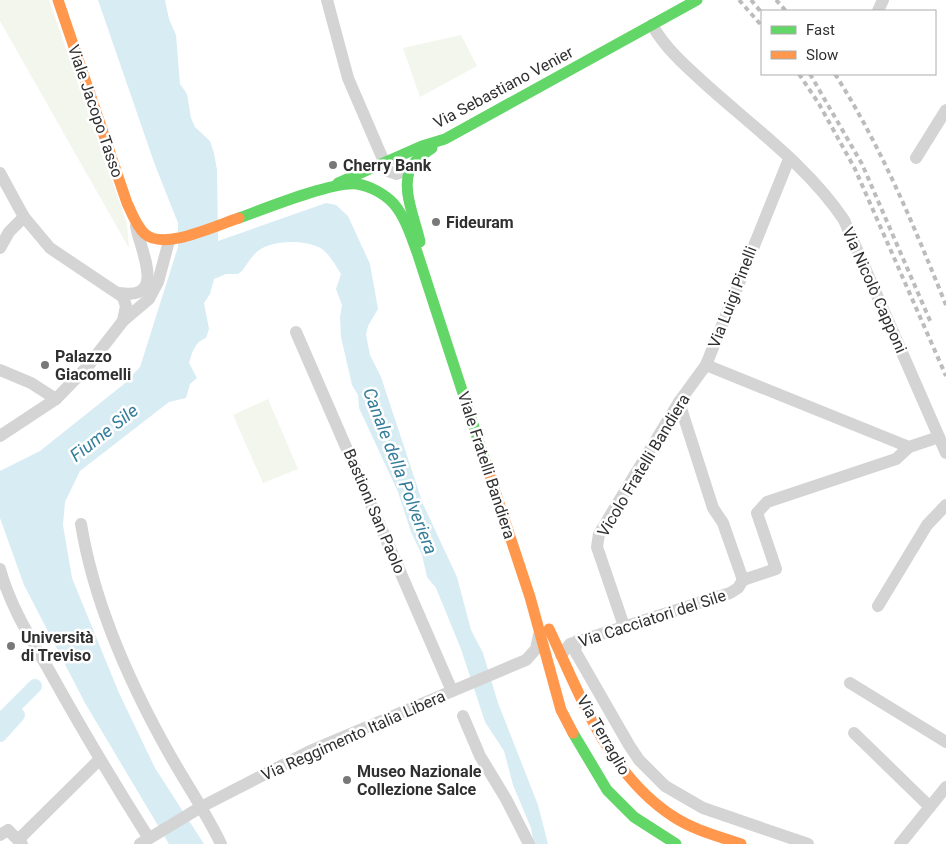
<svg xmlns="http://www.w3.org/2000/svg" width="946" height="844" font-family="Roboto,sans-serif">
<rect width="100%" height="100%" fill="#fff"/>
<g fill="#f2f6ec">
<path d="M0,0H49L127,224L129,248L0,21Z"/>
<path d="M461,35L477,66L420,97L403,48Z"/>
<path d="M268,399L298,469L263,483L233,415Z"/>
</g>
<path fill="#d8ecf4" d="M98,0H165L169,19L176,35L180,84L187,94L191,118L195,127L210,141L214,153L217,170L218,241L326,203L336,205L348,216L370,264L378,309L368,326L366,335L370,355L381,377L423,504L457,577L471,630L483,653L498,703L538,805L548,844H534L531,828L513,785L504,751L485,722L461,649L436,588L427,577L422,555L411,532L398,492L359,408L358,395L352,385L341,337L340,317L342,305L336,289L341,274C335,265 330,255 322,249C306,239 272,240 258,251C249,258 245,270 238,274H226L214,279L210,294L204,303L209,329L206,338C195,342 192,352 189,363L197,378L190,384L186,398L169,402L80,471L65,502L63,525L72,578L119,693L155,768L204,844H169L85,703L24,585L0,518V471L40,451L124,384L140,367L178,247V223L155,165Z"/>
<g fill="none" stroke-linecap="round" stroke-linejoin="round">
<g stroke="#d8ecf4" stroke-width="14">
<path d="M0,721L35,686"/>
<path d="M0,735L18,715"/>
</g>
<g stroke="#d4d4d4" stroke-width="12">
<path d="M327,0L348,78L388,171L396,174L410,169"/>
<path d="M878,11L883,0"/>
<path d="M652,25C667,51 689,69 711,89C757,130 810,169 844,220L946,453"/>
<path d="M916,158L946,110"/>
<path d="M0,173L24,217L50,248L123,297L126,306L123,321"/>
<path d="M0,248L9,232L24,217"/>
<path d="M119,293C168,301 140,250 136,226"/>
<path d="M296,332L452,691"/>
<path d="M706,365L909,447L939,437"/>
<path d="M0,370L31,383L56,399"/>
<path d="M679,402L713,508L723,523L743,580"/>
<path d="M0,436L56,399L88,366L123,321L149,299L158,282L169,241"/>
<path d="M81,524C94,603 131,686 170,755C187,785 206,813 221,844"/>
<path d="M0,569C10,606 31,639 50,672C81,728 114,783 148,837"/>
<path d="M878,606L927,525L946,505"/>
<path d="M624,626L597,547L599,534L679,402L706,365L789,159"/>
<path d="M577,641L575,651L629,745L639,760L665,786L703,808L808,844"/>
<path d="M561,655L570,644L730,593L738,588L743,580L776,569L757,513L767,502L896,459L909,447"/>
<path d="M850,683L946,742"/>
<path d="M463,716L480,756L506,799L529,844"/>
<path d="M854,733L930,807"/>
<path d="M0,835L8,830L22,844"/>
<path d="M18,840L99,760"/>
<path d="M140,844L201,807L310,751L526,660L536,649L539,635"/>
<path d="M900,844L946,787"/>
</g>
<g stroke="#63d668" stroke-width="11">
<path d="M338,183L422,146L445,139L697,0"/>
<path d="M239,218C264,209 333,181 357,184C370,186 385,194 394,204C405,217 411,236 417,252L485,461"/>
<path d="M420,242C416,221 399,186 412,166C416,158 425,153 432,148"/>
<path d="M573,733L607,790L634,817L676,844"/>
</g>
<g stroke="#ff974d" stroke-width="11">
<path d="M58,0L127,203C132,213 136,226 145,234C164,251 216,225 239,218"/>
<path d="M485,461L530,597L561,710L573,733"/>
<path d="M549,629C581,696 608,775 674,817C694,830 718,836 741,844"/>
</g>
<g stroke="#bcbcbc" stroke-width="4" stroke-dasharray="5 4" stroke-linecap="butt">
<path d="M739,0L762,26"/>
<path d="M751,0L762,13"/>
<path d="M776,0L786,11"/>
<path d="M799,74L819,104L855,169L946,376"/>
<path d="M810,74L862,164L931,323"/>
<path d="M835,74C882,148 913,224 946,305"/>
</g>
</g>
<g fill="#787878" stroke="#fff" stroke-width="2">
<circle cx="333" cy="165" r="5"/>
<circle cx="436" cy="222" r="5"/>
<circle cx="45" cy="365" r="5"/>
<circle cx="11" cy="646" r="5"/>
<circle cx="347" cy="780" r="5"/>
</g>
<g text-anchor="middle" stroke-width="5" stroke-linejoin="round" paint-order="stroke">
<g font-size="16" fill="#303030" stroke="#fff">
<text transform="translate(503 87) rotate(-28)" y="6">Via Sebastiano Venier</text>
<text transform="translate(96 111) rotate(71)" y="6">Viale Jacopo Tasso</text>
<text transform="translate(875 290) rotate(66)" y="6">Via Nicolò Capponi</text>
<text transform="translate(732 297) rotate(-69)" y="6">Via Luigi Pinelli</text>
<text transform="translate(487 465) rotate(72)" y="6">Viale Fratelli Bandiera</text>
<text transform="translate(643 465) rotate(-59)" y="6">Vicolo Fratelli Bandiera</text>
<text transform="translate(375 511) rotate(67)" y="6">Bastioni San Paolo</text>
<text transform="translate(652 618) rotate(-18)" y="6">Via Cacciatori del Sile</text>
<text transform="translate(353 735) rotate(-24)" y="6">Via Reggimento Italia Libera</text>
<text transform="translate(604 735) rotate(60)" y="6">Via Terraglio</text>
</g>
<g font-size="16" font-weight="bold" fill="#303030" stroke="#fff" text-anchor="start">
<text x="343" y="171">Cherry Bank</text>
<text x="446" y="228">Fideuram</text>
<text x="55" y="362">Palazzo<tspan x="55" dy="18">Giacomelli</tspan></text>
<text x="21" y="643">Università<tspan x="21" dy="18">di Treviso</tspan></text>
<text x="357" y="777">Museo Nazionale<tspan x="357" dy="18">Collezione Salce</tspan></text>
</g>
<g font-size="18" font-style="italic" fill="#367e9b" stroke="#fff">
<text transform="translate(104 433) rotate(-38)" y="6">Fiume Sile</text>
<text transform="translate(400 471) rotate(69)" y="6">Canale della Polveriera</text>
</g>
</g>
<rect x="761" y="10" width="175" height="65" fill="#ffffff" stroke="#acacac"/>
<rect x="771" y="26" width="25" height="8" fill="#63d668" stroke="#acacac"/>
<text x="806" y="35" font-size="15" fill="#303030">Fast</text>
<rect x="771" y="51" width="25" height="8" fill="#ff974d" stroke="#acacac"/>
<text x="806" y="60" font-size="15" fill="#303030">Slow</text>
</svg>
